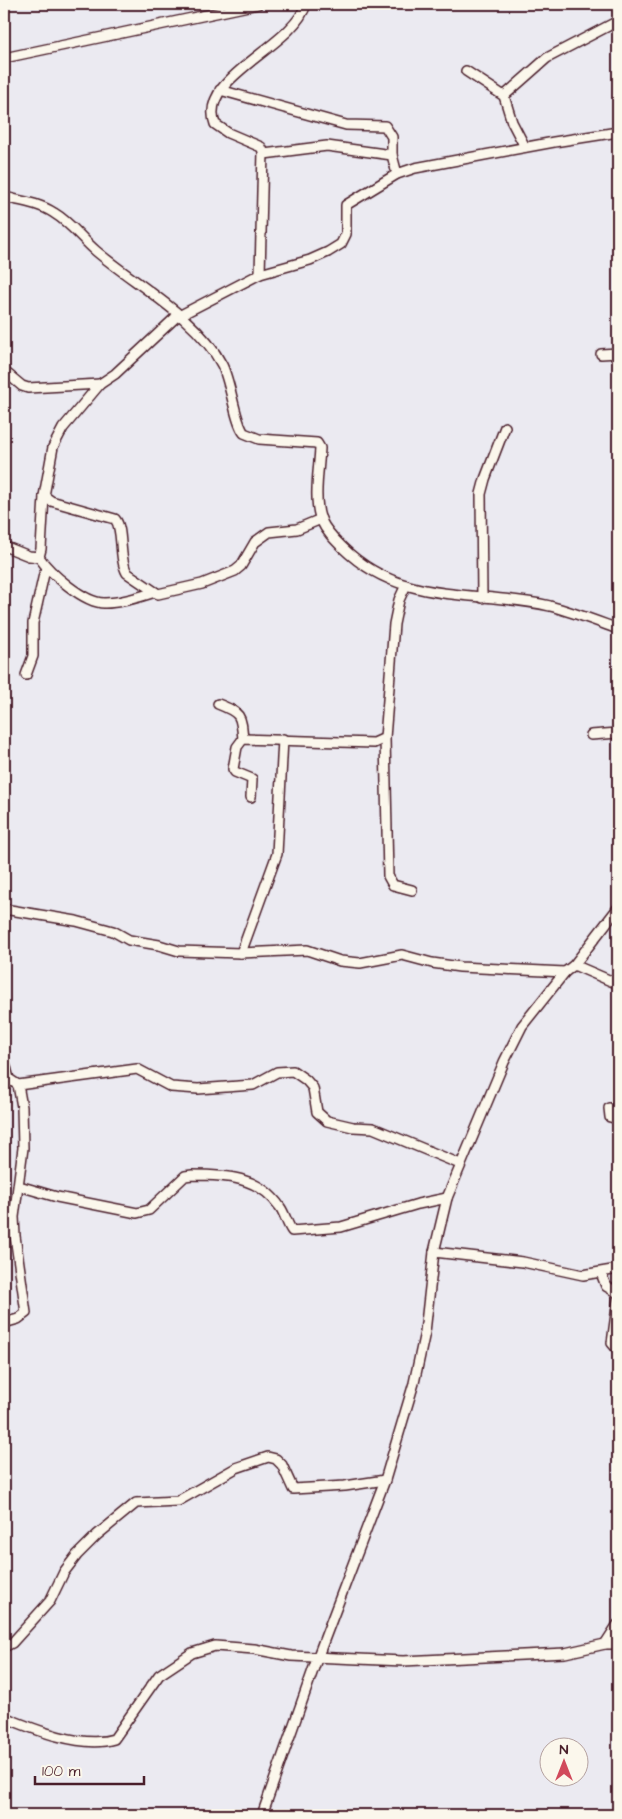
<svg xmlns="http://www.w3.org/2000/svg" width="622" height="1819" font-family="'Architects Daughter',sans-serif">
<rect width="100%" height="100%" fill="#ebeaf1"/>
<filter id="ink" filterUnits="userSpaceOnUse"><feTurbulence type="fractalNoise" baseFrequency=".02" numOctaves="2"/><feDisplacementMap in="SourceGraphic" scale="10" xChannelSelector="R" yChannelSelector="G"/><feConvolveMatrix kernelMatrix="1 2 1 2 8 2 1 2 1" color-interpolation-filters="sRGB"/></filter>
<g filter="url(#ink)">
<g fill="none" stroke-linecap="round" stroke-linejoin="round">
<g stroke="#4a1f2b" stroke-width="12">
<g id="street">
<path d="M4,58L258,4"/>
<path d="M466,71L504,96L512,122L525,147"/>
<path d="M220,90L346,125L385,126L392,137V155"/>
<path d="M504,96L547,58L618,21"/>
<path d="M264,154L327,146L392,155L397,174"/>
<path d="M4,197C21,201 39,203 54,213C71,223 82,239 96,251C136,285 198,318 222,365C231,383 235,422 244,433L259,439L317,443L320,448C319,470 313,500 321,520C326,531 334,539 342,547C403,607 475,589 550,606C573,612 596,621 618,629"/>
<path d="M260,274L263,151L261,147L228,133L215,124C197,77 294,47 306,4"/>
<path d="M601,354L618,353"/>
<path d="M4,371L22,386L28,388L100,384"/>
<path d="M44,496L51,501L115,519C124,529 118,557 127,573L158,594L202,584L235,571L241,566L255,542L269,532L297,529L321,519"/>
<path d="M4,546L29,556L39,557"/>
<path d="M155,592C140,597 120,603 105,603C85,604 49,572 39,557L41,549L44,496L53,447L63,428L100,384L115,374L175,318L260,274L310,260L328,252L341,244L346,234V205L397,174L415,168L554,142L618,132"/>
<path d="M482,598L481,494L485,479L505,427"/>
<path d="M26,675L33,656V623L44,574L47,569"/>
<path d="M218,704C241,713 241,715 243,739"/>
<path d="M591,735L618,733"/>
<path d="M385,738L388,876L393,885L412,890"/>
<path d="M251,797L252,779L235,772L233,769L237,747L243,739L374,743L385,738L394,624L399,600L406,585"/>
<path d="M4,909L76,921L113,931L129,940L159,945L179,951L241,953L307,950L340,961L360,963L402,955L432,963L460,967L565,972"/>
<path d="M241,953L277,854L283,739"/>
<path d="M574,965L618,984"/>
<path d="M4,1059L9,1079L18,1085L137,1069L171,1087L198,1089L253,1085L277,1072L293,1071L306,1080L313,1088L317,1112L327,1121L353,1127L373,1128L460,1164"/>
<path d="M609,1108L610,1117L618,1119"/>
<path d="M19,1186L57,1197L137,1213L149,1210L185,1176L192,1175C225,1175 259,1176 280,1207C285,1214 287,1224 292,1231L341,1227L418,1204L447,1198"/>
<path d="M434,1252L523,1262L583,1275L618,1269"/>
<path d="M601,1273L606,1286L618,1293"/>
<path d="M618,1299L612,1343L618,1350"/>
<path d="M4,1323L18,1319L26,1313L15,1236L14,1217L23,1148L22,1107L18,1085"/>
<path d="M605,1644L618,1624"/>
<path d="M4,1647L12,1643L50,1601L64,1572L77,1555L97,1535L136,1503L178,1501L236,1468L268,1457L276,1459L282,1465L293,1489L345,1486L385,1480"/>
<path d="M4,1717C33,1729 82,1749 114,1739L159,1675L192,1653L215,1646L254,1649L291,1656L403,1661L565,1653L605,1644H618"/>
<path d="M262,1815L318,1656L385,1480L414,1383L425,1332L434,1252L447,1198L504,1062L522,1026L565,972L574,965L618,908"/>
</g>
</g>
<use href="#street" stroke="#fbf7ec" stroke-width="9"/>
</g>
</g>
<rect width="622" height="1819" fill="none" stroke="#fbf7ec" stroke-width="20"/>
<rect x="10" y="10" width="602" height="1799" fill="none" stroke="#4a1f2b" stroke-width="2" filter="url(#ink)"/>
<g transform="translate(564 1762)"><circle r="24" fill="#fbf7ec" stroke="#b4a19f"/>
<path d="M0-4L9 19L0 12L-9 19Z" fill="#d1495b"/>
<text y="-8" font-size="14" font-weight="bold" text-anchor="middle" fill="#4a1f2b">N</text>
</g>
<path d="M35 1776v8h109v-8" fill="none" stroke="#4a1f2b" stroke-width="2.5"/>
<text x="42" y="1776" font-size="15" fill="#4a1f2b" stroke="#fbf7ec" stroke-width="4" paint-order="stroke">100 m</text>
</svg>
